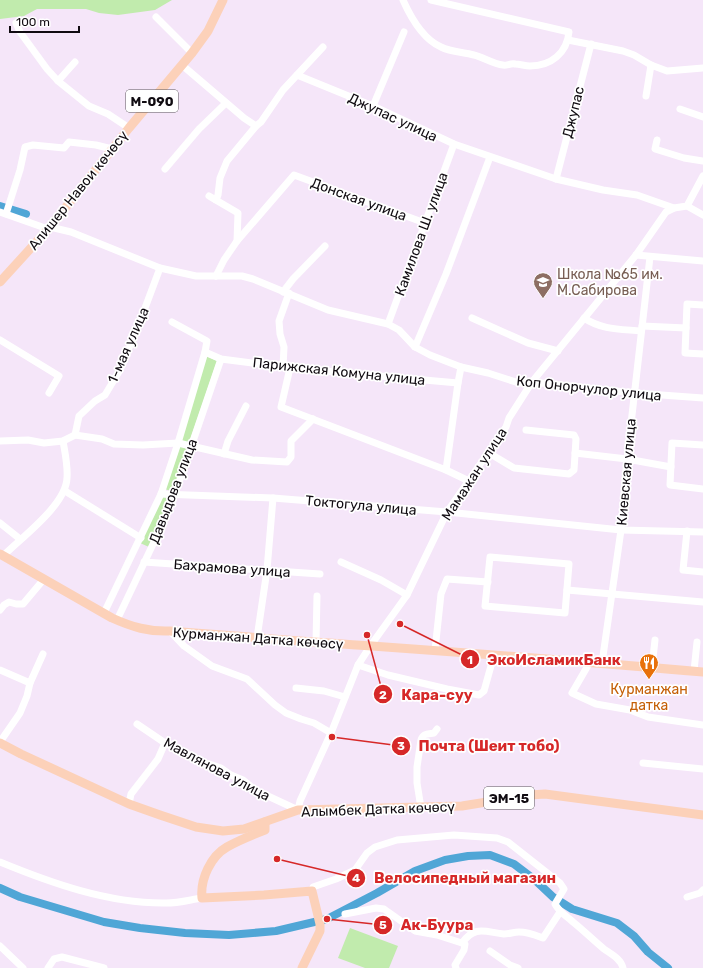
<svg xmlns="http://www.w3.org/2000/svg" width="703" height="968" font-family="Rubik,sans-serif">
<rect width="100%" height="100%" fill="#f5e6f9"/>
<g fill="#c1ebad">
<path d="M0,0H172L155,10L118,15L99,13L86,9H37L24,16L0,19Z"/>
<path d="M206,356L217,361L189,443L181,440Z"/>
<path d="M180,445L189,448L173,492L165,489Z"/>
<path d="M162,497L171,498L149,547L140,543Z"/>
<path d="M350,928L398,946L389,968H365L338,958Z"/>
</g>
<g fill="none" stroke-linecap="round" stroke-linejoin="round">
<g stroke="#50a6d6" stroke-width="8">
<path d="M0,206L26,214"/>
<path d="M0,888L20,897L104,922L140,928L185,933L229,935L276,931L327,919L377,893L415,871L445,860L468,856L490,855L514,864L535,880L553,897L572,909L617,923L634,936L648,952L668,968"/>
</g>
<g stroke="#fff" stroke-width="7">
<path d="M403,0C411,18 423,39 441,47C451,52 463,52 474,55C483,57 493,64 503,65C506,66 511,63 515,64C520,64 525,66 530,66C551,66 567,53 569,32L431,0"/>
<path d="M156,17L192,53"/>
<path d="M16,23L20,32L47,69L58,81L89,106L108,114L129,128"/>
<path d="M568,40L623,51L634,55L651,65L667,71L703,68"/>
<path d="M182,65L244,118L256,126"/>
<path d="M297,75L373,106L454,144L556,179L603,190L637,195L674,208"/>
<path d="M58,81L75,62"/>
<path d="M646,96L651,65"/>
<path d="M373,106L404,32"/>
<path d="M680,109L703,117"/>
<path d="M657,140L655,149L684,158L703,161"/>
<path d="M165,169L199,129L226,103"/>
<path d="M556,179L591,44"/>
<path d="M209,196L238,213L237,241L224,260L216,276"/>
<path d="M216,200L218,195L220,178L227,161L256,126L261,122L283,90L323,47"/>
<path d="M687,206L703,215"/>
<path d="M0,212L48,229"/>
<path d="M6,214L20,170L25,147L33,145L64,148L69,142L96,145L112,149"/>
<path d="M50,227L71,232L160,268L196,276H242L253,279L328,310L388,324L399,330L415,347L430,355L461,367L488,373L519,383L532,382L634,393L703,398"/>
<path d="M237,241L294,175L425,223"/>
<path d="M636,255L703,261"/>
<path d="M283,292L293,279L325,246"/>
<path d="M703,305L687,304L685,353L703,354"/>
<path d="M472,318L528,343L558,351"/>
<path d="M584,318C602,330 620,329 641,331"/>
<path d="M388,324L454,144"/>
<path d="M642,326L686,328"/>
<path d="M0,340L59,376L49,393"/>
<path d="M415,347L446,274L490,157"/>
<path d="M205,352L221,359L290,368L458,383"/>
<path d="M283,367L284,347L280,334L279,321L289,293"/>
<path d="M290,368L281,407L446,470L469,481"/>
<path d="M75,435L79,416L95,401L105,395L120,370L139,324L160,268"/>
<path d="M0,441L28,440L44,443L63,441L75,435L102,439L114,444L143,445L178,443L252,460L287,462L291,457V441L313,419"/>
<path d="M703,445L672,443L670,485L703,489"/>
<path d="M489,453L514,468L569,474L574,470L576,439L574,435L526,430"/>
<path d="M575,453L627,459L671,467"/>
<path d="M224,454L228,441L246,406"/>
<path d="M446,470L458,383L461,367"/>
<path d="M65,491L141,538"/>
<path d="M161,494L273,498L447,512L621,530L703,532"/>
<path d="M0,523L20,539"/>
<path d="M687,531L683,570L703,572"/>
<path d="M3,556C22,537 66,505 67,478C68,466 65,453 63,441"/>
<path d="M490,557L569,564L565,613L485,606Z"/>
<path d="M144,562L320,574"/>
<path d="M341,562L381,580L407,595"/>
<path d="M567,590L703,602"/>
<path d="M0,610L4,605L9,602L16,604H23L44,579"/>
<path d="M104,613L161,494L178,443L205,352L207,341L172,322"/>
<path d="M117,620L154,542L175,494L221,359"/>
<path d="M170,631L184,646L212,666L247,679L275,705L286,713L301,719L314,723L331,733"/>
<path d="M257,638L267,570L273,498"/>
<path d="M316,642L317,596"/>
<path d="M435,650L441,594L447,579L488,582"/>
<path d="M590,662L572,693L596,704L630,710L648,717L703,725"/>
<path d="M602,663L621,530L627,459L650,257"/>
<path d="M358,665L388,675L447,689L479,695L484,691L494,655"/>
<path d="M652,667L655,640"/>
<path d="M0,670L30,683"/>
<path d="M694,671L697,642"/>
<path d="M296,688L324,691L345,697"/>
<path d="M137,724L165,743L197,760L221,768L231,775L243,780L255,790L298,810L300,801L331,733L358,665L371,645L407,595L447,512L506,427L509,418L532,382L636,255L666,212L674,208L687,206L703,176"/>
<path d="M0,742L20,713L27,696L30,683L43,654"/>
<path d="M643,763L703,769"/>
<path d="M129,804L131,794L158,759L165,743"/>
<path d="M421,808L417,783V767L421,740C423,733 428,734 434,733L437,729"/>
<path d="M0,862C51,883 107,903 163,903C175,904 189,900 202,898"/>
<path d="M312,891L313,887L336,879L355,870L367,853L375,847L397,840L454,835L497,838L508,842L560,883L564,889L555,904C560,913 565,915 573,922C583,930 593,940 604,949C611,954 621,959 623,968"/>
<path d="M687,897L700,893L703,890"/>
<path d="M345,914L376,908L384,909L415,931L437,935L465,944L464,950L455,965L456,968"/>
<path d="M462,943C475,925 485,932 504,934C509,934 514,932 519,932C528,932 535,935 543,938L560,912"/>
<path d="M0,946L23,968"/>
<path d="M490,951L510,965L518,968"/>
<path d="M48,968L54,959L62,957L104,968"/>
</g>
<g stroke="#fcd1b9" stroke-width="9">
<path d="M0,282L50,227L129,128L192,53L208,31L223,0"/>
<path d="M0,554L112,618C132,627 149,632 170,631C348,645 526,656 703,672"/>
<path d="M0,743L21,754L129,804L160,815L196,827L223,831L244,829L298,810L462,806L530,795L545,794L703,815"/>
<path d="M265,822V830C252,835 239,840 227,847C211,856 200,879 202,898L264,895L312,891L320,924V931L302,968"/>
</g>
</g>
<defs>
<g id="school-pin" transform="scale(1)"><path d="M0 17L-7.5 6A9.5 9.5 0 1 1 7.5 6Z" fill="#8d6e63" stroke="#fff"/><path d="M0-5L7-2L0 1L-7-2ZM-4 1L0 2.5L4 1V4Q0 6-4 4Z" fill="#fff"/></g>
<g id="restaurant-pin" transform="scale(1)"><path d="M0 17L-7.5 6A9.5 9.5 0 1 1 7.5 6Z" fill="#e8710a" stroke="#fff"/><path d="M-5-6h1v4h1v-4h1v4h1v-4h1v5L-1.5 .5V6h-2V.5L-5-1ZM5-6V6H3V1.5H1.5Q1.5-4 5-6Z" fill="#fff"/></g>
</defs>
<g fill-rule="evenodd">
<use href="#school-pin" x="543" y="282"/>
<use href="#restaurant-pin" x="649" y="663"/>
</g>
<g text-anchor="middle" stroke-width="3.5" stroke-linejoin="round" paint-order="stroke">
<g fill="#fff" stroke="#585458" stroke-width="1">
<rect x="126" y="90" width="52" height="22" rx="3"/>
<rect x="484" y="787" width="50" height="22" rx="3"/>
</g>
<g font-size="13" font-weight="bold" fill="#100b11">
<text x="152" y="106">М-090</text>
<text x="509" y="803">ЭМ-15</text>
</g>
<g font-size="14" fill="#100b11" stroke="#fff">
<text transform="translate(573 112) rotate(-76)" y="5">Джупас</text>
<text transform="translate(393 117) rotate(25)" y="5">Джупас улица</text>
<text transform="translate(78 190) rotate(-51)" y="5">Алишер Навои көчөсү</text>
<text transform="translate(359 199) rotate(20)" y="5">Донская улица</text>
<text transform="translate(421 234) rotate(-70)" y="5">Камилова Ш. улица</text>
<text transform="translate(128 345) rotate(-66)" y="5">1-мая улица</text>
<text transform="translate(339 371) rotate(6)" y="5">Парижская Комуна улица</text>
<text transform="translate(589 388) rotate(6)" y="5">Коп Онорчулор улица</text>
<text transform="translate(626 472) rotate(-85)" y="5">Киевская улица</text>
<text transform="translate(474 474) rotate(-57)" y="5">Мамажан улица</text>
<text transform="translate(173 491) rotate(-69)" y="5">Давыдова улица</text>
<text transform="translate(361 505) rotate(5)" y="5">Токтогула улица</text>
<text transform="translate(232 568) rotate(4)" y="5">Бахрамова улица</text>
<text transform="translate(258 638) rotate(4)" y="5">Курманжан Датка көчөсү</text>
<text transform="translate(217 769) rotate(28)" y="5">Мавлянова улица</text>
<text transform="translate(378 809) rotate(-2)" y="5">Алымбек Датка көчөсү</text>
</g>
<g font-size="14" fill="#785e54" stroke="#fff" text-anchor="start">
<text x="557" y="279">Школа №65 им.<tspan x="557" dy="16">М.Сабирова</tspan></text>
</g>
<g font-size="14" fill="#c56008" stroke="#fff">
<text x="649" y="694">Курманжан<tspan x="649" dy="16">датка</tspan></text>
</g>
</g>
<path fill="none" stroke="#d62828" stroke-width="1.5" d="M400 624L470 659M367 635L383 694M332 737L401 746M277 859L356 878M327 919L383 925"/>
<g fill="#d62828" stroke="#fff" stroke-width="1.5">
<circle cx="400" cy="624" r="4"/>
<circle cx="367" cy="635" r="4"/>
<circle cx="332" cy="737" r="4"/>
<circle cx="277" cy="859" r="4"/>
<circle cx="327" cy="919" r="4"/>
<circle cx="470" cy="659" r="10"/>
<circle cx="383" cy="694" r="10"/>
<circle cx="401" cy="746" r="10"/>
<circle cx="356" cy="878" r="10"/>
<circle cx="383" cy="925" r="10"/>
</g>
<g font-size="12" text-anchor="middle" font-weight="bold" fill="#fff">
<text x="470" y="664">1</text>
<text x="383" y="699">2</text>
<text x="401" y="750">3</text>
<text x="356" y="882">4</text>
<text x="383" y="929">5</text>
</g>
<g font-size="15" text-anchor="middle" font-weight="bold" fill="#d62828" stroke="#fff" stroke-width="3.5" stroke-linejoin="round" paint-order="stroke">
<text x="554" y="665">ЭкоИсламикБанк</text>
<text x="437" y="700">Кара-суу</text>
<text x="489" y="751">Почта (Шеит тобо)</text>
<text x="465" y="883">Велосипедный магазин</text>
<text x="437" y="930">Ак-Буура</text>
</g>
<path d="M10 26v6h69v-6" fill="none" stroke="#100b11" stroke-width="2"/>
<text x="16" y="26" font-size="12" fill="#100b11" stroke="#ffffff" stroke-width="3" paint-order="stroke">100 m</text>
</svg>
